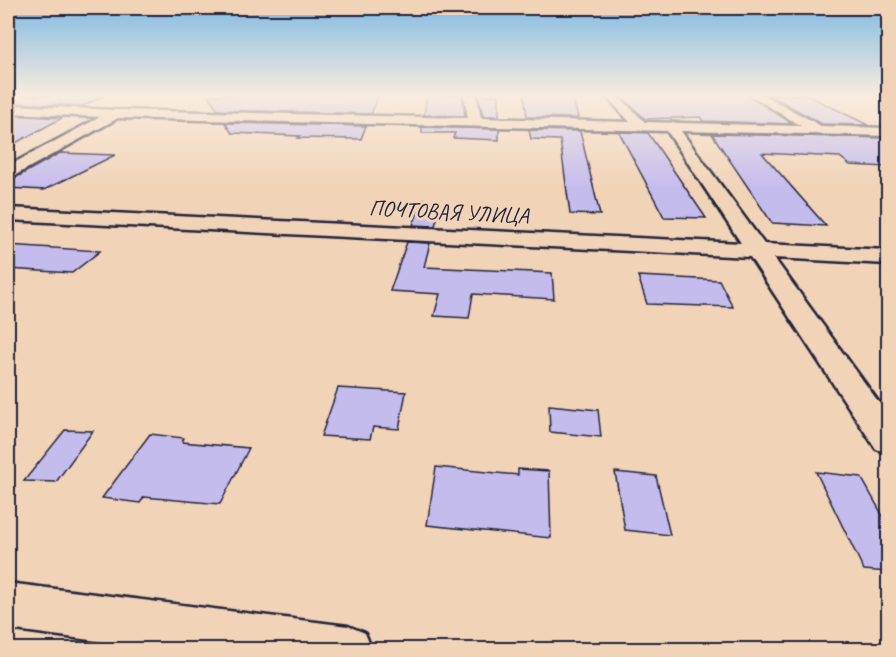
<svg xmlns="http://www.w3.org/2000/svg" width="896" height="657" font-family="Caveat,sans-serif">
<rect width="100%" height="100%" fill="#f1d4b8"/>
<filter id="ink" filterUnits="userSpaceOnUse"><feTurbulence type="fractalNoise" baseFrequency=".0167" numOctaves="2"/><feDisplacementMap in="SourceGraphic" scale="12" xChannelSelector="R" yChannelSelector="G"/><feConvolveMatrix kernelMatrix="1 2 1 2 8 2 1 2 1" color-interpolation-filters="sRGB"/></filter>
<g filter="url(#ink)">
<g fill="#c5bcee" stroke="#22223b" stroke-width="1.5">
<path d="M8,95H105L83,106L8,103Z"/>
<path d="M208,95H379L371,114L218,110Z"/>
<path d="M427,95H462L465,116L424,115Z"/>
<path d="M478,95H499V116H483Z"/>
<path d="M524,95H572L578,118L527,117Z"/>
<path d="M620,95H748L793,124L703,121L700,117L645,119Z"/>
<path d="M770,95H807L868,125L822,124Z"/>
<path d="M8,115L62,118L8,147Z"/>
<path d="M225,123L366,126L361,139L298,138L300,136L232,133Z"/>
<path d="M422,127L499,129V140L453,138L455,133H422Z"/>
<path d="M529,130L580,131L600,215L570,214L560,140L531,139Z"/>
<path d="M619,132L648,133L706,218L664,217Z"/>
<path d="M712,134L888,138V167L850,165L840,157L762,153L826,226L772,223Z"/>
<path d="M60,153L115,155L44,190L8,188V179L15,178Z"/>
<path d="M423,199L441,204L435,226L413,225Z"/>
<path d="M407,242L430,243L424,267L552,273L554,299L473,294L469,318L434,316L440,294L390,291Z"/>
<path d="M8,245L100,251L72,273L8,269Z"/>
<path d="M638,276L719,280L733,307L647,304Z"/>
<path d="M338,388L406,392L399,429L373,427L370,439L321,436Z"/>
<path d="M549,405L598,410L601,437L550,432Z"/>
<path d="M65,430L93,431L56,482L24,481Z"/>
<path d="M150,434L184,438L182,442L249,448L220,504L144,497L140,503L102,498Z"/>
<path d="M436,467L518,475V469L549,471L551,538L427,525Z"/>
<path d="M615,472L656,476L670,535L625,530Z"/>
<path d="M816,472L861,477L888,525V572L864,570Z"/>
</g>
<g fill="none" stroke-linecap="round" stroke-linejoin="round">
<g stroke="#22223b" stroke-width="5">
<g id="street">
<path d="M464,95H476L481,118L630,122L605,95H617L645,122L801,126L750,95H764L821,126L888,128V136L681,131L764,244L888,250V264L774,258L888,415V453L876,449L750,257L8,220V208L741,243L667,131L118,118L14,176L8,177V166L100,117L8,113V105L115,110L468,118Z"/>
<path d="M8,583L348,626L365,633L372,650H164L8,629Z"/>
</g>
</g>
<use href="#street" fill="#f1d4b8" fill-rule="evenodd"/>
</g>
</g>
<linearGradient id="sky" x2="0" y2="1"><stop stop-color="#7ebae4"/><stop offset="0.51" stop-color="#f9ecdf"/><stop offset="1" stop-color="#f9ecdf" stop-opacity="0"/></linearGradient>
<rect width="896" height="187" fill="url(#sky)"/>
<g text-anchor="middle" stroke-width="6" stroke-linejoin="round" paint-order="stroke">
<g font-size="22" fill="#22223b" stroke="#f1d4b8">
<text transform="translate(449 211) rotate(3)" y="8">ПОЧТОВАЯ УЛИЦА</text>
</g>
</g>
<rect width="896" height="657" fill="none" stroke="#f1d4b8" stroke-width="30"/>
<rect x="15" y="15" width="866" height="627" fill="none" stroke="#22223b" stroke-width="2" filter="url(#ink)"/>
</svg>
